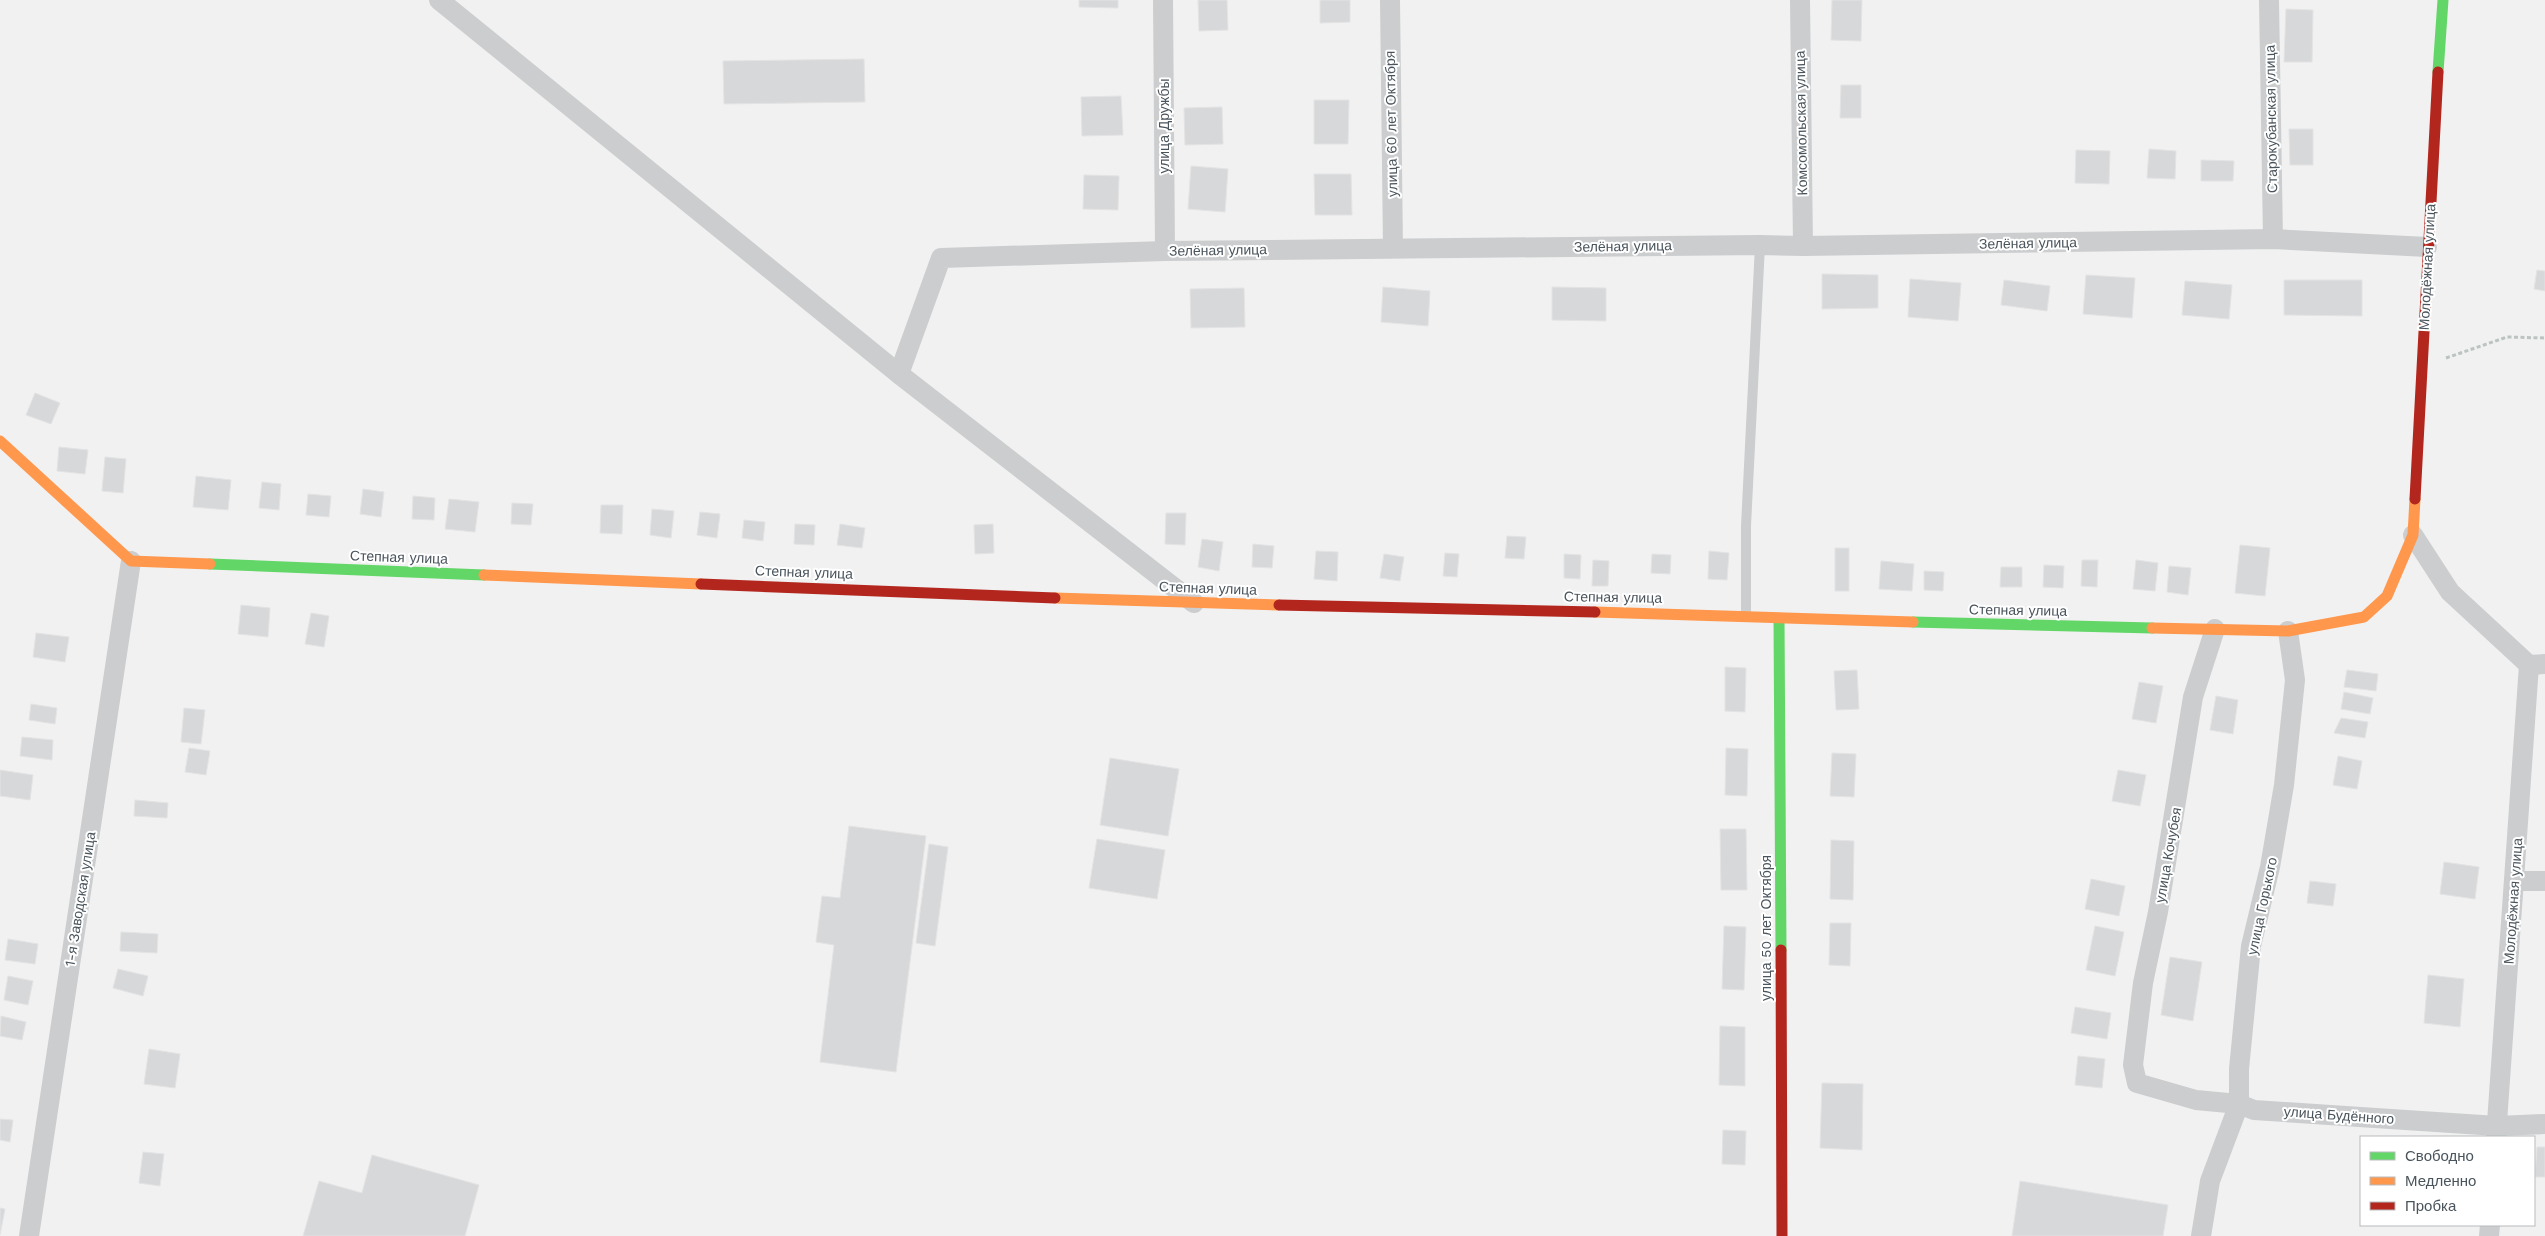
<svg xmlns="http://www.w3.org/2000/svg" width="2545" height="1236" font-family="'Work Sans',sans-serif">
<rect width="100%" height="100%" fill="#f1f1f1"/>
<g fill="#d7d8da" stroke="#e3e3e4">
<path d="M1079,0H1118V8L1079,7Z"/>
<path d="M1198,0H1227L1228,30L1199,31Z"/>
<path d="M1320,0H1350V22L1320,23Z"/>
<path d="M1832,0H1862L1861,41L1831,40Z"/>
<path d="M2286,9L2313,10L2312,62H2284Z"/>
<path d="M864,59L865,102L724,104L723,61Z"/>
<path d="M1841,85H1861V118H1840Z"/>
<path d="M1121,96L1123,135L1082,136L1081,97Z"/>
<path d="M1314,100H1349L1348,144H1314Z"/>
<path d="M1222,107L1223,144L1185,145L1184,108Z"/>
<path d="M2289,129H2313V165H2290Z"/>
<path d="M2149,149L2176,151L2175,179L2147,178Z"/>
<path d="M2076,150L2110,151L2109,184L2075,183Z"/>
<path d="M2201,160L2234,161L2233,181H2201Z"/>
<path d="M1191,166L1228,169L1225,212L1188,209Z"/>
<path d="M1314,174H1351L1352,215H1315Z"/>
<path d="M1084,175L1119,176L1118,210L1083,209Z"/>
<path d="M2537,270L2545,271V291L2534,289Z"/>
<path d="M1822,274L1878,275V308L1822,309Z"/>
<path d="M2086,275L2135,278L2132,318L2083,314Z"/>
<path d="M1910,279L1961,283L1958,321L1908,317Z"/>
<path d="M2004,280L2050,286L2047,311L2001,305Z"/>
<path d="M2284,280H2362V316L2284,315Z"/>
<path d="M2185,281L2232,285L2229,319L2182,315Z"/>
<path d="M1383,287L1430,291L1428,326L1381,322Z"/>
<path d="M1552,287L1606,288V321L1552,320Z"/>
<path d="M1244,288L1245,327L1191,328L1190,289Z"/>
<path d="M35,393L60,403L51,424L26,415Z"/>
<path d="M59,447L88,450L85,474L57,471Z"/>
<path d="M105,457L126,459L123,493L102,491Z"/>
<path d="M196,476L231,480L228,510L193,507Z"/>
<path d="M262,482L281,484L279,510L259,508Z"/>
<path d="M363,489L384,492L381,517L360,514Z"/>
<path d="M308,494L331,496L329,517L306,515Z"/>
<path d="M413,496L435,498L434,520L412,519Z"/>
<path d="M449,499L479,502L475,532L445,529Z"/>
<path d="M512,503L533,504L531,525L511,524Z"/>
<path d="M601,505H623L622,534L600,533Z"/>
<path d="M652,509L674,511L671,538L650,535Z"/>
<path d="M700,512L720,514L717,538L697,535Z"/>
<path d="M1166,513H1186L1185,545L1165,544Z"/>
<path d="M744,520L765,522L763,541L742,538Z"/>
<path d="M795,524L815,525L814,545L794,544Z"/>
<path d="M840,524L865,528L862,548L837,545Z"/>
<path d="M993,524L994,553L975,554L974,525Z"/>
<path d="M1507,536L1526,537L1524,559L1505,558Z"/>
<path d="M1202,539L1223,542L1219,571L1198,567Z"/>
<path d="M1253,544L1274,546L1272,568L1252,567Z"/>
<path d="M2240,545L2270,548L2265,596L2235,593Z"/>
<rect x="1835" y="548" width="14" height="43"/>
<path d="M1316,551L1338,552L1337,581L1314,579Z"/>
<path d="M1709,551L1729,553L1727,580L1708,579Z"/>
<path d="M1445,553L1459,554L1457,577L1443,576Z"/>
<path d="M1384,554L1404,557L1400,581L1380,578Z"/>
<path d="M1564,554L1581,555L1580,579L1564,578Z"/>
<path d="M1652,554L1671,555L1670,574L1651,573Z"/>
<path d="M1593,560L1609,561L1608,586H1592Z"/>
<path d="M2082,560H2098L2097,587L2081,586Z"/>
<path d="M2136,560L2158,563L2155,591L2133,589Z"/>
<path d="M1881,561L1914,564L1912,591L1879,589Z"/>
<path d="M2044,565L2064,566L2063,588L2043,587Z"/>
<path d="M2169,566L2191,568L2188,595L2167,592Z"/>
<path d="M2001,567H2022V587H2000Z"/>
<path d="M1924,571L1944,572L1943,591L1924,590Z"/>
<path d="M241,605L270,608L268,637L238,634Z"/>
<path d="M311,613L329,616L324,647L305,644Z"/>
<path d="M36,633L69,637L65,662L33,657Z"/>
<path d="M1725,667L1746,668L1745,712L1725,711Z"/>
<path d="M1857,670L1859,709L1836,710L1834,671Z"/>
<path d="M2347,670L2378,674L2376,691L2344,687Z"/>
<path d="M2139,682L2163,686L2156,723L2132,719Z"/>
<path d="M2344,692L2373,698L2370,714L2341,709Z"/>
<path d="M2216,696L2238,700L2233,734L2210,730Z"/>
<path d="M31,704L57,708L55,724L29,720Z"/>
<path d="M184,708L205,710L201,744L181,742Z"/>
<path d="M2341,718L2368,722L2365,738L2334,733Z"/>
<path d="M22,737L53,740L52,760L20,756Z"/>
<path d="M189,748L210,751L206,775L185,772Z"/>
<path d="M1726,748L1748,749L1747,796L1725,795Z"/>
<path d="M1832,753L1856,754L1854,797L1830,796Z"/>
<path d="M2338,756L2362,761L2357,789L2333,785Z"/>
<path d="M1110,758L1179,769L1168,836L1100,825Z"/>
<path d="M0,770L33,775L30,800L0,796Z"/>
<path d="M2118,770L2146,775L2140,806L2112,801Z"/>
<path d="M135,800L168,803L167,818L134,816Z"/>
<path d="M849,826L926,836L896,1072L820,1062L834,945L816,942L822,896L840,898Z"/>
<path d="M1720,829H1746L1747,890H1721Z"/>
<path d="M1097,839L1165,850L1157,899L1089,888Z"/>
<path d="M1831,840L1854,841L1853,900L1830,899Z"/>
<path d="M929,844L948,847L935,946L916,943Z"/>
<path d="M2444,862L2479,867L2475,899L2440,894Z"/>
<path d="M2091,879L2125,886L2119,916L2085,909Z"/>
<path d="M2310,881L2336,884L2333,906L2307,903Z"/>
<path d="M1830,923H1851L1850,966L1829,965Z"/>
<path d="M1724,926L1746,927L1744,990L1722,989Z"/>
<path d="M2095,926L2124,932L2115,976L2086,970Z"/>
<path d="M121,932L158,934L157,953L120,951Z"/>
<path d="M8,939L38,944L35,964L5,960Z"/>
<path d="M2170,957L2202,962L2193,1021L2161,1015Z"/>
<path d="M118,969L148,976L143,996L113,988Z"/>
<path d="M2428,975L2464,979L2460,1027L2424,1023Z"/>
<path d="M8,976L33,981L28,1005L4,1000Z"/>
<path d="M2075,1007L2111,1013L2107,1039L2071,1033Z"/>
<path d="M1,1016L26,1022L22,1040L0,1036Z"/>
<path d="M1720,1026L1745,1027V1086L1719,1085Z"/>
<path d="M149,1049L180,1054L175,1088L144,1084Z"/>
<path d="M2078,1056L2105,1059L2102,1088L2075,1085Z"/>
<path d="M1822,1083L1863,1084L1862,1150L1820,1148Z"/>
<path d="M0,1119L13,1120L10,1142L0,1140Z"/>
<path d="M1723,1130L1746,1131L1745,1165L1722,1164Z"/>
<path d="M2537,1147H2545V1177H2535Z"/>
<path d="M143,1152L164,1154L160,1186L139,1183Z"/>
<path d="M372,1155L479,1185L465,1236H303L319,1181L362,1193Z"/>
<path d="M2020,1181L2168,1205L2163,1236H2012Z"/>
<path d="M0,1208L5,1209L0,1235Z"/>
</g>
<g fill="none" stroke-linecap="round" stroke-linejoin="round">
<path stroke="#bbc4c1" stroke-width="3" stroke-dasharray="4 2.5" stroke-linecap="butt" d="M2446,358L2507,337L2545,338"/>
<path stroke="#cbcdcf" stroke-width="10" d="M1746,613V526L1760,245"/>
<g stroke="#cbcdcf" stroke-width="20">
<path d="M439,0L899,374L1194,603"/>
<path d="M1163,0L1165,251"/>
<path d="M1390,0L1393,248"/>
<path d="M1800,0L1803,246"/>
<path d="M2269,0L2273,239"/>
<path d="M899,374L941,258L1165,251L1760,245L1803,246L2273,239L2427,247"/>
<path d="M2413,535L2450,592L2529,665L2545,664"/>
<path d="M2215,629L2193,697L2158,912L2143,983L2133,1065L2137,1083L2196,1100L2239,1104L2254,1110L2497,1126L2545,1124"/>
<path d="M2514,881H2545"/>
<path d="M2496,1137L2529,665"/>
<path d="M29,1236L131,561"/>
<path d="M2201,1236L2210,1181L2239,1104V1069L2251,946L2270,867L2284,785L2295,680L2288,631"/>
<path d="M2489,1236L2490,1225"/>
</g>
<g stroke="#63d668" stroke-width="11">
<path d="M2438,72L2443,0"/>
<path d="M210,564L484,575"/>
<path d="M1779,619L1781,950"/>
<path d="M1913,622L2152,628"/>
</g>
<g stroke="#ff974d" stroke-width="11">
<path d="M0,441L131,561L210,564"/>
<path d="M484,575L701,584"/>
<path d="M1055,598L1279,605"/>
<path d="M1595,612L1913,622"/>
<path d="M2152,628L2288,631L2364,617L2387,596L2413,535L2415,499"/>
</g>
<g stroke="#b3261e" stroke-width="11">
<path d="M2415,499L2438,72"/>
<path d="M701,584L1055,598"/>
<path d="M1279,605L1595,612"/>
<path d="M1781,950L1782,1236"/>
</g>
</g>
<g text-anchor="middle" stroke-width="4" stroke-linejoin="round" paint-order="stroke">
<g font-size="14" fill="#4a545c" stroke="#fff">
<text transform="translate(2271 119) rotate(-91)" y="5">Старокубанская улица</text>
<text transform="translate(1801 123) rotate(-91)" y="5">Комсомольская улица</text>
<text transform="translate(1391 124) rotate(-91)" y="5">улица 60 лет Октября</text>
<text transform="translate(1164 126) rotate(-90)" y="5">улица Дружбы</text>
<text transform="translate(2028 243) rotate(-1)" y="5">Зелёная улица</text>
<text transform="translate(1623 246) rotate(-1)" y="5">Зелёная улица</text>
<text transform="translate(1218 250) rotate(-1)" y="5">Зелёная улица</text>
<text transform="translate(2427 267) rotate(-87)" y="5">Молодёжная улица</text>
<text transform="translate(399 557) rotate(2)" y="5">Степная улица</text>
<text transform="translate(804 572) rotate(2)" y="5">Степная улица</text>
<text transform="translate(1208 588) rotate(2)" y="5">Степная улица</text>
<text transform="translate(1613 597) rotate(1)" y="5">Степная улица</text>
<text transform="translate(2018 610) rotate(1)" y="5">Степная улица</text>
<text transform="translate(2168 855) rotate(-80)" y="5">улица Кочубея</text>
<text transform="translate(80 899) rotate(-81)" y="5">1-я Заводская улица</text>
<text transform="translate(2513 901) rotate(-86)" y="5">Молодёжная улица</text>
<text transform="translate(2262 906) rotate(-78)" y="5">улица Горького</text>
<text transform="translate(1766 928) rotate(-90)" y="5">улица 50 лет Октября</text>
<text transform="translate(2339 1115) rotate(4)" y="5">улица Будённого</text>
</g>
</g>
<rect x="2360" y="1136" width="175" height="90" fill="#ffffff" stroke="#b7bbbe"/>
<rect x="2370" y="1152" width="25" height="8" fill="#63d668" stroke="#b7bbbe"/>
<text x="2405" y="1161" font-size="15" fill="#4a545c">Свободно</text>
<rect x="2370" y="1177" width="25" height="8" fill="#ff974d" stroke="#b7bbbe"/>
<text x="2405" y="1186" font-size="15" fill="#4a545c">Медленно</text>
<rect x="2370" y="1202" width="25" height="8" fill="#b3261e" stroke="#b7bbbe"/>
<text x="2405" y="1211" font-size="15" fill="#4a545c">Пробка</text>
</svg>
